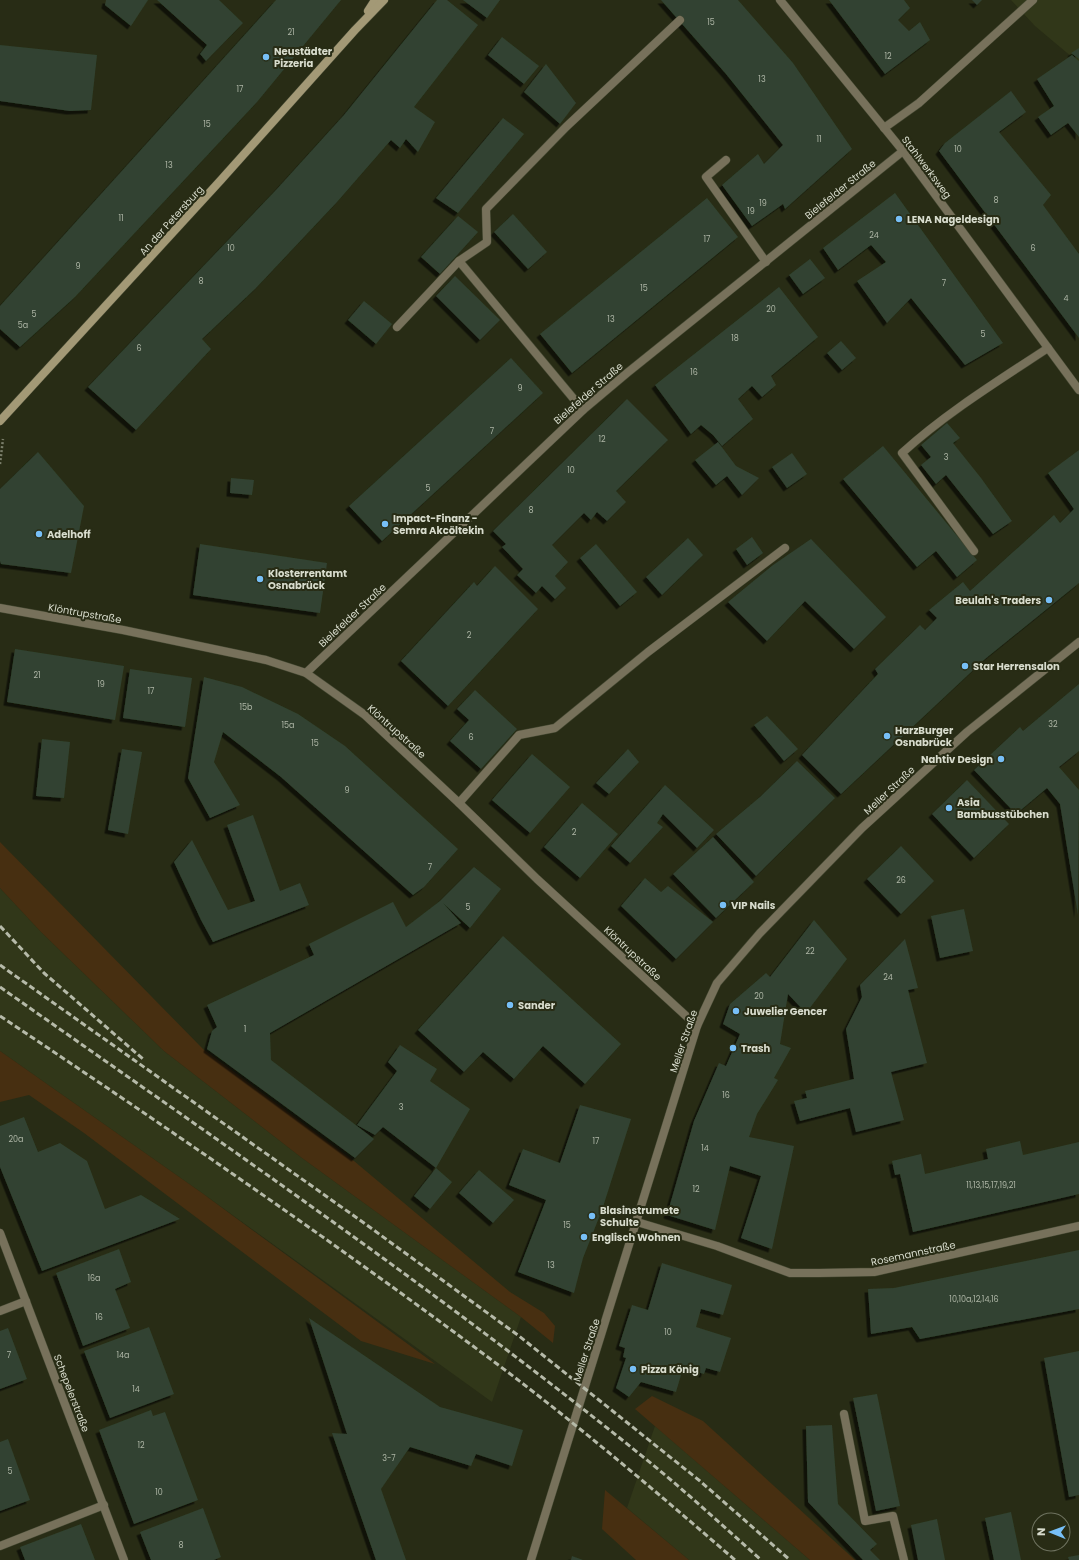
<svg xmlns="http://www.w3.org/2000/svg" width="1079" height="1560" font-family="Poppins,sans-serif">
<defs>
<filter id="shadow"><feDropShadow dx="-3.5" dy="3.5" stdDeviation="0" flood-color="#0009"/></filter>
</defs>
<rect width="100%" height="100%" fill="#282c15"/>
<g fill="#313719">
<path d="M1011,0H1079V63L1035,26Z"/>
<path d="M0,888L41,932L164,1051L302,1158L521,1317L492,1402L202,1193L0,1051Z"/>
<path d="M655,1426L810,1560H689L627,1508Z"/>
</g>
<g fill="#472f11">
<path d="M0,842L203,1049L354,1161L510,1292L544,1313L555,1326L553,1343L521,1317L302,1158L164,1051L41,932L0,888Z"/>
<path d="M0,1051L202,1193L435,1364L361,1341L84,1133L29,1095L0,1102Z"/>
<path d="M652,1396L703,1421L855,1560H810L635,1409Z"/>
<path d="M605,1490L689,1560H636L602,1529Z"/>
</g>
<g fill="#314330" filter="url(#shadow)">
<path d="M106,0H148L131,26L105,5Z"/>
<path d="M157,0H219L243,23L206,61L200,54L207,45Z"/>
<path d="M276,0H341L257,102L75,297L20,347L0,329V306Z"/>
<path d="M437,0H447L478,25L414,107L435,122L418,152L406,139L400,148L391,140L337,202L256,288L202,339L211,349L136,430L88,387L276,190L344,115Z"/>
<path d="M463,0H500L487,18Z"/>
<path d="M661,0H738L793,63L852,149L785,209L783,204L752,226L722,185L758,154L764,164L783,145L726,74Z"/>
<path d="M829,0H904L910,8L898,20L909,31L920,22L930,40L885,74Z"/>
<path d="M972,0H982L977,5Z"/>
<path d="M502,37L539,66L524,84L488,55Z"/>
<path d="M0,45L97,55L91,110L70,111L0,101Z"/>
<path d="M1079,48V59L1071,53Z"/>
<path d="M1072,55L1079,61V137L1068,123L1051,135L1038,117L1054,106L1037,79Z"/>
<path d="M546,64L576,103L560,124L524,92Z"/>
<path d="M1011,91L1026,112L999,132L1051,195L1043,205L1079,254V338L939,151L945,143Z"/>
<path d="M503,118L524,134L458,213L436,198Z"/>
<path d="M895,193L1003,343L965,365L911,298L887,323L857,281L886,262L871,245L838,270L823,248Z"/>
<path d="M707,198L738,237L572,373L540,334Z"/>
<path d="M513,214L547,252L528,269L494,232Z"/>
<path d="M458,216L478,232L440,274L421,257Z"/>
<path d="M810,259L825,278L803,294L789,275Z"/>
<path d="M455,276L500,320L480,340L436,296Z"/>
<path d="M779,287L818,337L771,376L776,385L762,397L752,386L738,399L753,419L722,446L713,435L701,425L691,434L655,385Z"/>
<path d="M364,301L392,324L376,344L348,320Z"/>
<path d="M841,341L856,358L842,370L827,353Z"/>
<path d="M511,358L543,393L382,541L349,506Z"/>
<path d="M627,399L668,440L616,491L626,502L607,521L597,512L591,520L584,513L552,545L568,562L555,576L566,588L555,599L542,586L536,593L517,575L523,569L502,547L506,544L493,531Z"/>
<path d="M947,423L960,438L953,443L981,478L1012,521L993,534L946,475L936,484L921,465L931,457L921,445Z"/>
<path d="M718,442L736,466L759,478L742,495L727,476L716,485L695,460Z"/>
<path d="M883,446L977,560L957,577L936,551L917,567L843,479Z"/>
<path d="M1079,450V583L985,659L841,794L802,755L878,674L875,669L920,625L925,630L937,618L929,610L963,582L970,591L1054,515L1060,523L1074,509L1048,473Z"/>
<path d="M38,452L84,506L71,573L1,564L0,561V489Z"/>
<path d="M792,453L807,474L787,488L772,467Z"/>
<path d="M231,478L254,480L252,495L230,493Z"/>
<path d="M752,537L763,553L747,565L736,549Z"/>
<path d="M688,538L703,555L662,595L646,577Z"/>
<path d="M811,539L886,617L854,649L805,601L767,641L728,602L773,565Z"/>
<path d="M200,544L327,563L320,613L193,595Z"/>
<path d="M596,544L637,592L620,606L580,558Z"/>
<path d="M495,566L538,609L448,706L401,661L474,582L477,586Z"/>
<path d="M15,649L124,666L115,720L7,702Z"/>
<path d="M130,669L192,678L185,727L123,718Z"/>
<path d="M204,677L242,687L298,714L345,746L458,849L424,887L413,895L281,777L223,732L214,762L240,805L210,818L188,778Z"/>
<path d="M1079,684V751L1059,767L1079,790L1078,915L1060,804L1047,788L1016,814L974,770L1020,727L1023,731Z"/>
<path d="M475,690L517,729L481,769L450,741L469,720L457,709Z"/>
<path d="M767,716L798,749L784,761L754,725Z"/>
<path d="M42,739L70,742L64,798L36,796Z"/>
<path d="M122,749L142,752L128,834L108,830Z"/>
<path d="M628,749L639,762L609,794L596,783Z"/>
<path d="M532,754L570,787L530,833L492,800Z"/>
<path d="M797,761L835,798L756,876L716,834L760,797Z"/>
<path d="M967,780L1009,824L974,858L932,814Z"/>
<path d="M665,785L714,830L697,848L663,814L657,823L663,827L630,863L611,846Z"/>
<path d="M582,803L618,834L580,878L544,847Z"/>
<path d="M253,815L280,891L300,883L309,905L213,942L201,920L174,862L192,840L228,910L255,901L227,825Z"/>
<path d="M713,837L754,882L716,918L673,874Z"/>
<path d="M901,846L934,881L901,914L867,879Z"/>
<path d="M474,867L501,889L470,928L443,903L461,923L270,1033L271,1060L374,1139L355,1158L207,1049L212,1031L217,1027L207,1005L314,955L309,944L393,902L406,927L440,901Z"/>
<path d="M645,878L661,892L668,886L713,922L676,959L621,906Z"/>
<path d="M964,909L973,951L940,958L931,916Z"/>
<path d="M814,920L847,959L806,1013L788,994L780,1044L791,1048L774,1078L778,1080L757,1114L749,1137L794,1146L772,1249L741,1238L761,1176L730,1166L715,1230L667,1215L694,1121L719,1063L726,1066L740,1034L723,1024L730,1004L766,973L770,977Z"/>
<path d="M503,936L621,1044L585,1084L543,1046L514,1079L483,1052L464,1072L418,1030Z"/>
<path d="M905,939L918,988L908,990L927,1063L891,1072L904,1120L856,1132L850,1108L800,1121L794,1101L807,1098L805,1091L854,1079L846,1029L862,997L860,985Z"/>
<path d="M400,1045L437,1069L430,1081L470,1109L436,1168L383,1127L375,1135L357,1125L397,1071L388,1062Z"/>
<path d="M580,1105L631,1119L602,1210L583,1258L574,1293L518,1272L546,1200L509,1185L523,1149L560,1163Z"/>
<path d="M24,1117L38,1152L60,1143L87,1161L105,1209L141,1195L180,1219L42,1271L0,1167V1126Z"/>
<path d="M1020,1141L1023,1155L1079,1142V1194L913,1232L900,1174L895,1175L892,1161L921,1154L925,1174L988,1159L986,1149Z"/>
<path d="M436,1168L452,1182L430,1209L414,1196Z"/>
<path d="M479,1170L514,1200L493,1223L459,1193Z"/>
<path d="M119,1249L131,1282L115,1289L130,1328L83,1346L56,1273Z"/>
<path d="M1079,1250V1309L920,1339L912,1327L871,1334L868,1289L894,1288Z"/>
<path d="M662,1263L732,1285L723,1315L701,1309L696,1327L731,1338L720,1372L706,1368L704,1374L683,1368L676,1392L641,1382L629,1397L616,1388L626,1358L623,1357L625,1348L619,1346L632,1305L648,1310Z"/>
<path d="M309,1318L440,1407L523,1430L512,1466L476,1454L471,1466L410,1447L381,1489L406,1560H376L332,1433L347,1434Z"/>
<path d="M149,1327L174,1394L110,1418L84,1351Z"/>
<path d="M8,1328L27,1379L0,1389V1331Z"/>
<path d="M1079,1351V1495L1069,1497L1044,1358Z"/>
<path d="M877,1394L900,1506L876,1511L853,1398Z"/>
<path d="M151,1410L153,1416L165,1412L198,1500L134,1524L99,1430Z"/>
<path d="M832,1425L838,1504L877,1544L870,1550L880,1560H863L808,1502L806,1426Z"/>
<path d="M8,1439L30,1500L0,1511V1442Z"/>
<path d="M203,1508L221,1557L214,1560H151L140,1532Z"/>
<path d="M1011,1512L1021,1560H994L985,1518Z"/>
<path d="M937,1519L945,1560H918L911,1525Z"/>
<path d="M81,1524L95,1560H25L20,1547Z"/>
<path d="M1079,1555V1560H1069L1068,1557Z"/>
<path d="M572,1556L583,1560H571Z"/>
</g>
<g fill="none" stroke-linecap="round" stroke-linejoin="round">
<g stroke="#444832" stroke-width="9">
<g id="lane">
<path d="M884,128L919,103L1033,0"/>
<path d="M726,160L706,177L766,262"/>
<path d="M459,261L583,410"/>
<path d="M397,327L459,261L487,242L486,209L566,127L680,20"/>
<path d="M974,551L902,453C946,413 998,381 1048,348"/>
<path d="M459,803L519,735L555,728L648,652L785,548"/>
<path d="M0,1311L26,1301"/>
<path d="M844,1414L865,1521L893,1516L904,1560"/>
<path d="M0,1546L104,1505"/>
</g>
</g>
<g stroke="#444832" stroke-width="9">
<g id="street">
<path d="M780,0L903,151L1079,390"/>
<path d="M0,608L123,630L266,660L306,673L365,715L459,803L537,879L697,1026"/>
<path d="M306,673L583,410L627,373L903,151"/>
<path d="M637,1222L717,1246L790,1273H819L874,1272L1079,1226"/>
<path d="M0,1233L124,1560"/>
<path d="M531,1560L697,1026L717,983L760,933L862,828L967,732L1079,642"/>
</g>
</g>
<g stroke="#444832" stroke-width="9">
<g id="secondary">
<path d="M368,11L375,0"/>
<path d="M0,421L220,181L355,30L384,0"/>
</g>
</g>
<path stroke="#7a7e6a" stroke-width="2.5" stroke-dasharray="2 2" stroke-linecap="butt" d="M0,464L3,439"/>
<use href="#lane" stroke="#77715b" stroke-width="8"/>
<use href="#street" stroke="#77715b" stroke-width="8"/>
<use href="#secondary" stroke="#a39976" stroke-width="8"/>
<g stroke="#b6baa9" stroke-width="3" stroke-dasharray="6 3" stroke-linecap="butt">
<path d="M0,926L44,973L143,1059"/>
<path d="M0,965L364,1223L519,1336L700,1481L790,1560"/>
<path d="M0,987C217,1140 436,1289 642,1456C683,1489 722,1525 761,1560"/>
<path d="M0,1016C171,1130 340,1246 505,1370C584,1430 660,1495 735,1560"/>
</g>
</g>
<g fill="#77bff7" stroke="#282c15" stroke-width="1.5">
<circle cx="266" cy="57" r="4"/>
<circle cx="899" cy="219" r="4"/>
<circle cx="385" cy="524" r="4"/>
<circle cx="39" cy="534" r="4"/>
<circle cx="260" cy="579" r="4"/>
<circle cx="1049" cy="600" r="4"/>
<circle cx="965" cy="666" r="4"/>
<circle cx="887" cy="736" r="4"/>
<circle cx="1001" cy="759" r="4"/>
<circle cx="949" cy="808" r="4"/>
<circle cx="723" cy="905" r="4"/>
<circle cx="510" cy="1005" r="4"/>
<circle cx="736" cy="1011" r="4"/>
<circle cx="733" cy="1048" r="4"/>
<circle cx="592" cy="1216" r="4"/>
<circle cx="584" cy="1237" r="4"/>
<circle cx="633" cy="1369" r="4"/>
</g>
<g text-anchor="middle" stroke-width="4" stroke-linejoin="round" paint-order="stroke">
<g font-size="8" fill="#aeb6a6">
<text x="711" y="25">15</text>
<text x="291" y="35">21</text>
<text x="888" y="59">12</text>
<text x="762" y="82">13</text>
<text x="240" y="92">17</text>
<text x="207" y="127">15</text>
<text x="819" y="142">11</text>
<text x="958" y="152">10</text>
<text x="169" y="168">13</text>
<text x="996" y="203">8</text>
<text x="763" y="206">19</text>
<text x="751" y="214">19</text>
<text x="121" y="221">11</text>
<text x="874" y="238">24</text>
<text x="707" y="242">17</text>
<text x="231" y="251">10</text>
<text x="1033" y="251">6</text>
<text x="78" y="269">9</text>
<text x="201" y="284">8</text>
<text x="944" y="286">7</text>
<text x="644" y="291">15</text>
<text x="1066" y="301">4</text>
<text x="771" y="312">20</text>
<text x="34" y="317">5</text>
<text x="611" y="322">13</text>
<text x="23" y="328">5a</text>
<text x="983" y="337">5</text>
<text x="735" y="341">18</text>
<text x="139" y="351">6</text>
<text x="694" y="375">16</text>
<text x="520" y="391">9</text>
<text x="492" y="434">7</text>
<text x="602" y="442">12</text>
<text x="946" y="460">3</text>
<text x="571" y="473">10</text>
<text x="428" y="491">5</text>
<text x="531" y="513">8</text>
<text x="469" y="638">2</text>
<text x="37" y="678">21</text>
<text x="101" y="687">19</text>
<text x="151" y="694">17</text>
<text x="246" y="710">15b</text>
<text x="1053" y="727">32</text>
<text x="288" y="728">15a</text>
<text x="471" y="740">6</text>
<text x="315" y="746">15</text>
<text x="347" y="793">9</text>
<text x="574" y="835">2</text>
<text x="430" y="870">7</text>
<text x="901" y="883">26</text>
<text x="468" y="910">5</text>
<text x="810" y="954">22</text>
<text x="888" y="980">24</text>
<text x="759" y="999">20</text>
<text x="245" y="1032">1</text>
<text x="726" y="1098">16</text>
<text x="401" y="1110">3</text>
<text x="16" y="1142">20a</text>
<text x="596" y="1144">17</text>
<text x="705" y="1151">14</text>
<text x="991" y="1188">11,13,15,17,19,21</text>
<text x="696" y="1192">12</text>
<text x="567" y="1228">15</text>
<text x="551" y="1268">13</text>
<text x="94" y="1281">16a</text>
<text x="974" y="1302">10,10a,12,14,16</text>
<text x="99" y="1320">16</text>
<text x="668" y="1335">10</text>
<text x="9" y="1358">7</text>
<text x="123" y="1358">14a</text>
<text x="136" y="1392">14</text>
<text x="141" y="1448">12</text>
<text x="389" y="1461">3-7</text>
<text x="10" y="1474">5</text>
<text x="159" y="1495">10</text>
<text x="181" y="1548">8</text>
</g>
<g font-size="10" font-weight="bold" fill="#d8dccd" stroke="#282c15" text-anchor="start">
<text x="274" y="55">Neustädter<tspan x="274" dy="12">Pizzeria</tspan></text>
<text x="907" y="223">LENA Nageldesign</text>
<text x="393" y="522">Impact-Finanz -<tspan x="393" dy="12">Semra Akcöltekin</tspan></text>
<text x="47" y="538">Adelhoff</text>
<text x="268" y="577">Klosterrentamt<tspan x="268" dy="12">Osnabrück</tspan></text>
<text x="1041" y="604" text-anchor="end">Beulah's Traders</text>
<text x="973" y="670">Star Herrensalon</text>
<text x="895" y="734">HarzBurger<tspan x="895" dy="12">Osnabrück</tspan></text>
<text x="993" y="763" text-anchor="end">Nahtiv Design</text>
<text x="957" y="806">Asia<tspan x="957" dy="12">Bambusstübchen</tspan></text>
<text x="731" y="909">VIP Nails</text>
<text x="518" y="1009">Sander</text>
<text x="744" y="1015">Juwelier Gencer</text>
<text x="741" y="1052">Trash</text>
<text x="600" y="1214">Blasinstrumete<tspan x="600" dy="12">Schulte</tspan></text>
<text x="592" y="1241">Englisch Wohnen</text>
<text x="641" y="1373">Pizza König</text>
</g>
<g font-size="10" fill="#d8dccd" stroke="#282c15">
<text transform="translate(927 167) rotate(53)" y="4">Stahlwerksweg</text>
<text transform="translate(840 189) rotate(-39)" y="4">Bielefelder Straße</text>
<text transform="translate(171 220) rotate(-48)" y="4">An der Petersburg</text>
<text transform="translate(588 393) rotate(-41)" y="4">Bielefelder Straße</text>
<text transform="translate(85 613) rotate(10)" y="4">Klöntrupstraße</text>
<text transform="translate(352 615) rotate(-43)" y="4">Bielefelder Straße</text>
<text transform="translate(397 731) rotate(42)" y="4">Klöntrupstraße</text>
<text transform="translate(889 790) rotate(-43)" y="4">Meller Straße</text>
<text transform="translate(633 953) rotate(43)" y="4">Klöntrupstraße</text>
<text transform="translate(683 1041) rotate(-71)" y="4">Meller Straße</text>
<text transform="translate(913 1253) rotate(-12)" y="4">Rosemannstraße</text>
<text transform="translate(586 1350) rotate(-72)" y="4">Meller Straße</text>
<text transform="translate(72 1393) rotate(69)" y="4">Schepelerstraße</text>
</g>
</g>
<g transform="translate(1051 1532) rotate(271)"><circle r="19" fill="#282c15" stroke="#6e725f"/>
<path d="M0-3L7 15L0 10L-7 15Z" fill="#77bff7"/>
<text y="-6" font-size="11" font-weight="bold" text-anchor="middle" fill="#d8dccd">N</text>
</g>
</svg>
